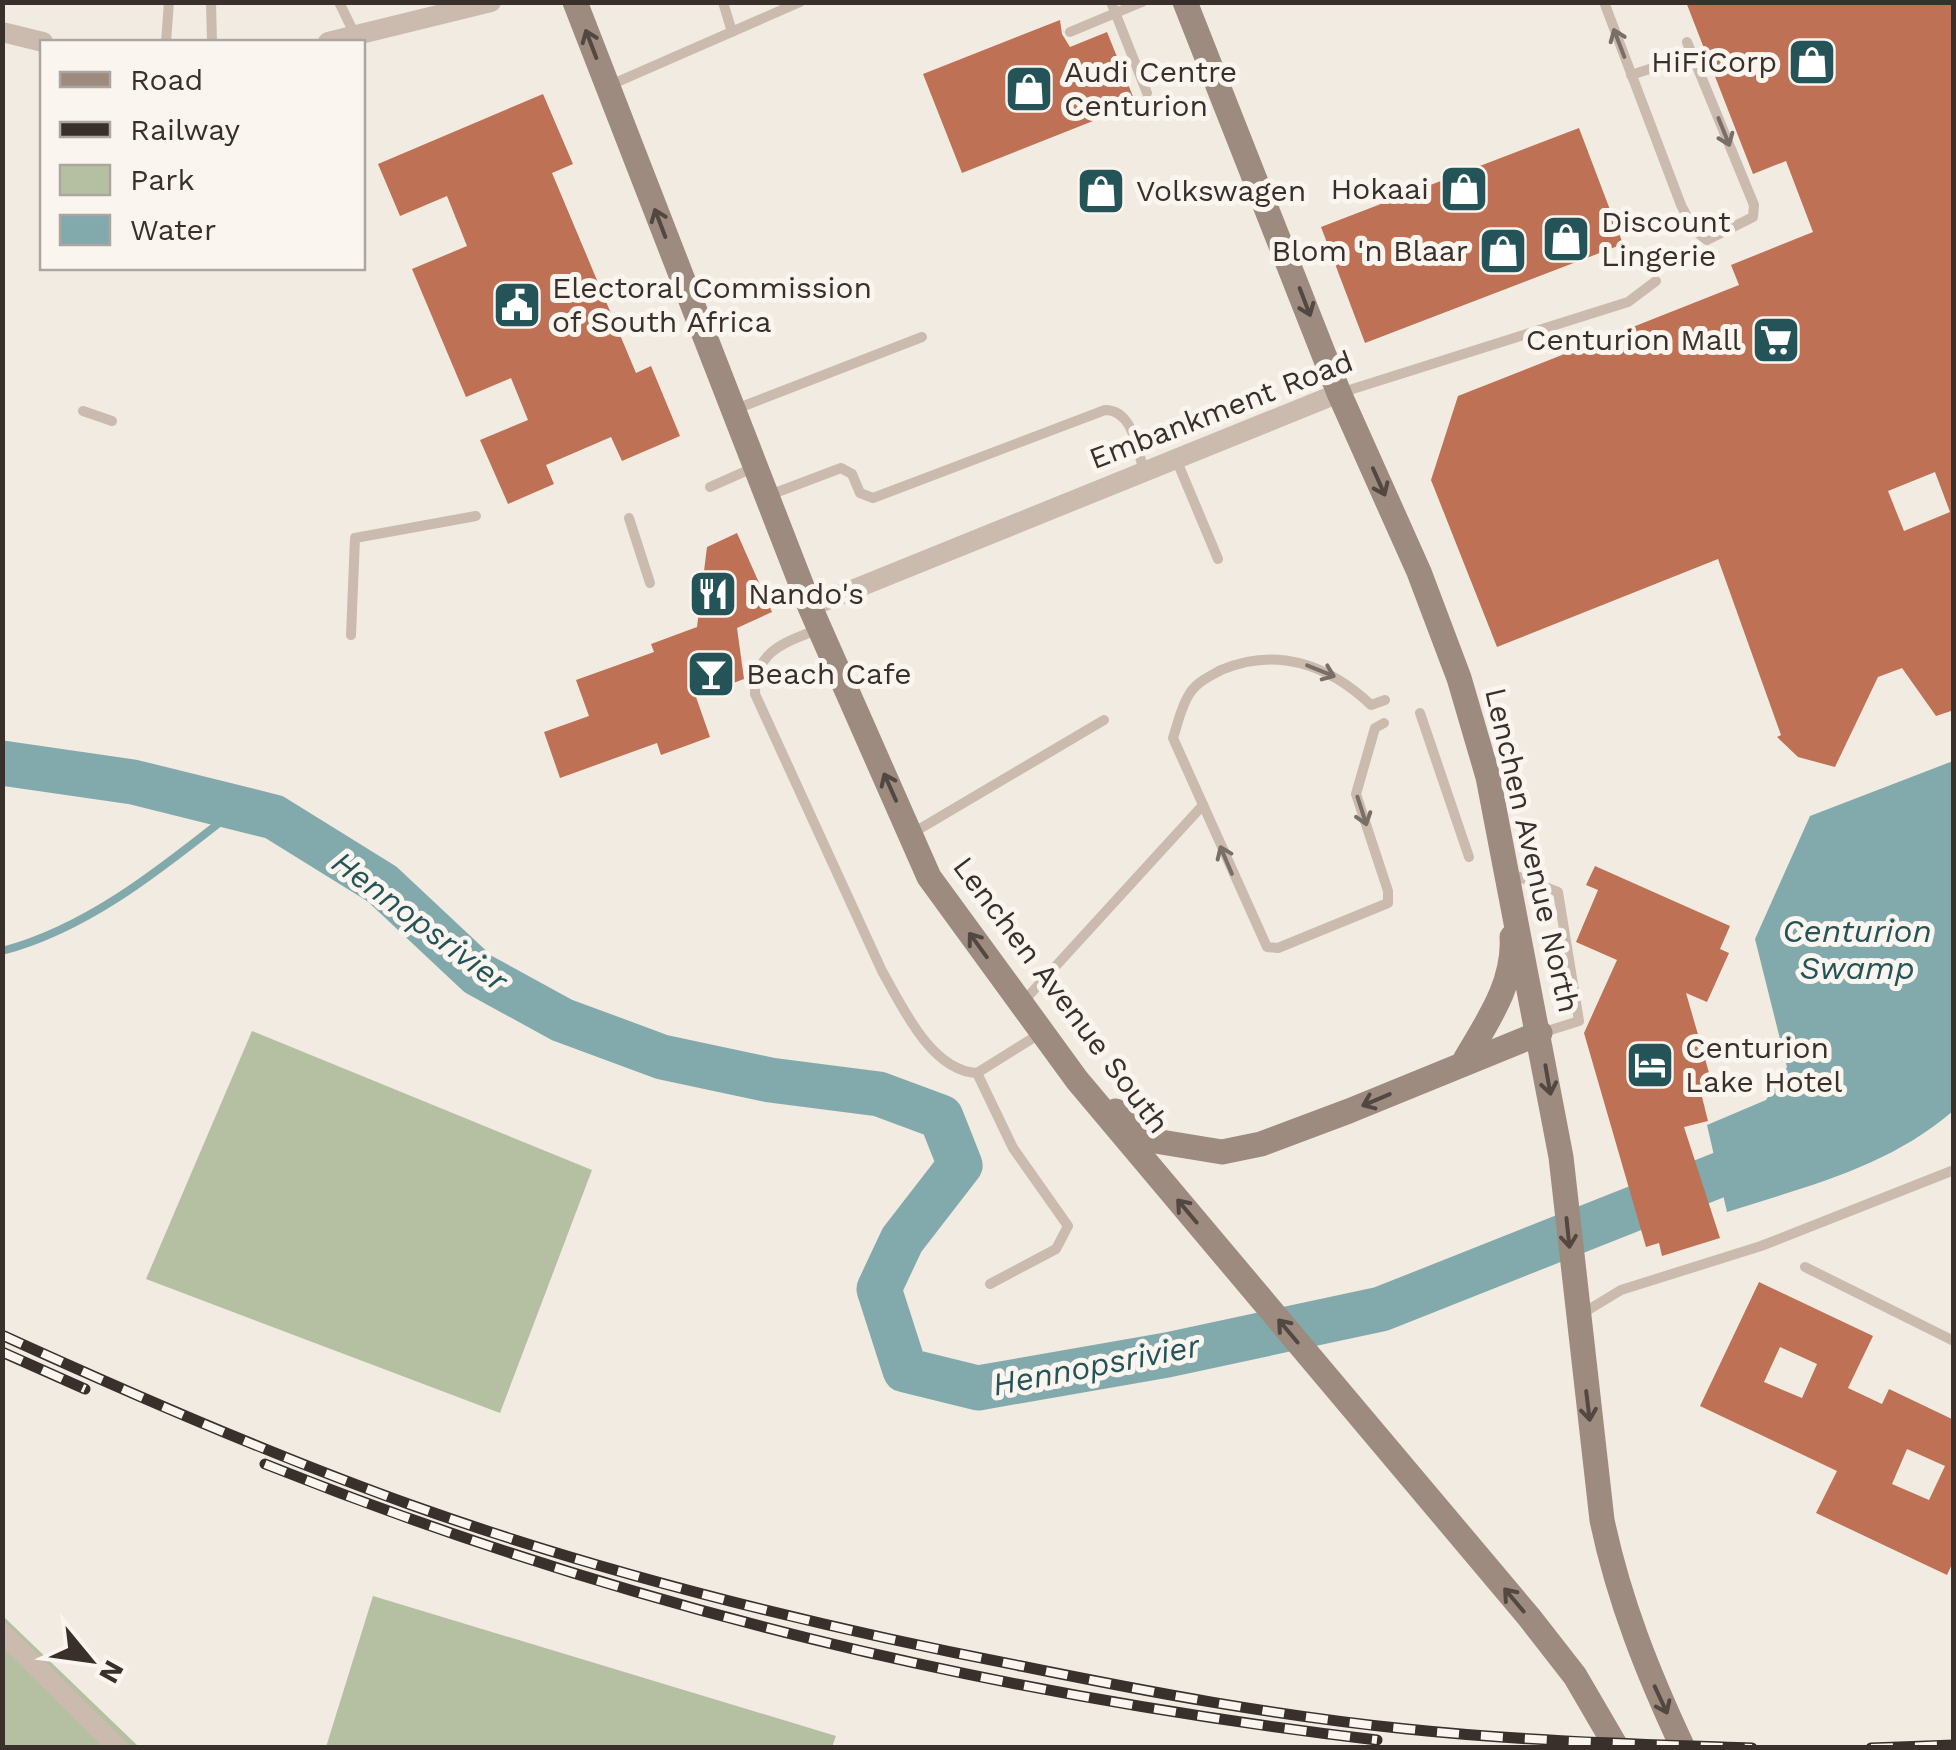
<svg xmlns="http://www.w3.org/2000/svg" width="1956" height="1750" font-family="'Work Sans',sans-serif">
<rect width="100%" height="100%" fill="#f2ebe1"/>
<g fill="#b5c0a2">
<path d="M252,1031L592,1170L500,1413L146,1279Z"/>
<path d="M373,1596L836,1736L832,1747H326Z"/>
<path d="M3,1616L139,1747L3,1748Z"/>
</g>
<path fill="#82aaad" d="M1953,761V1111C1888,1167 1808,1186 1727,1212L1707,1125L1766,1100L1787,1067L1755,939L1810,816Z"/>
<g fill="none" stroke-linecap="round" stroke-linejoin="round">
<path stroke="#82aaad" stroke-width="8" d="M2,951C91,928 168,863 238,808"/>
<path stroke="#82aaad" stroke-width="45" d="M2,763L133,782L274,817L382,884L478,974L562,1020L662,1057L770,1080L879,1094L941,1117L960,1165L902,1240L879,1289L905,1370L978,1388L1167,1355L1381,1309L1777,1152"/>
</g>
<g fill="#be7154" fill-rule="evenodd">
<path d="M1686,2H1954V710L1936,716L1902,668L1878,677L1835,767L1798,757L1777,737L1781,735L1718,559L1497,647L1431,480L1458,396L1739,285L1731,265L1813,232L1786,161L1753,174ZM1935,472L1950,512L1904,531L1888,491Z"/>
<path d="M1060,20L1062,34L1070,47L1107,32L1136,104L962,173L923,74Z"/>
<path d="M543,94L573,164L552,173L636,373L651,366L680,436L622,461L611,437L546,465L554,484L508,504L480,440L528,420L511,378L466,397L412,269L467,246L447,196L400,216L378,164Z"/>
<path d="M1579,128L1623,244L1365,343L1321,227Z"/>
<path d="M737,533L772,612L737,628L744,679L696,697L710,737L661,755L657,743L560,778L544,732L589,716L576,680L654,652L651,644L697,627L707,547Z"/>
<path d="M1595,866L1730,926L1720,949L1729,953L1707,1002L1686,993L1714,1090L1701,1093L1708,1121L1684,1127L1720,1238L1662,1256L1659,1243L1646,1247L1584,1033L1617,960L1576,942L1598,890L1586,885Z"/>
<path d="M1759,1282L1873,1336L1848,1388L1882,1404L1889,1389L1954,1420V1560L1947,1575L1816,1513L1837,1471L1700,1406ZM1780,1347L1817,1364L1802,1398L1764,1382ZM1907,1449L1945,1466L1929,1500L1892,1484Z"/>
</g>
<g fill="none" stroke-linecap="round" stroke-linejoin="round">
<g stroke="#cabbae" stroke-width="10">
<path d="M211,2L212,42"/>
<path d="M339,2L356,37"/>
<path d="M723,2L732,32"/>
<path d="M1111,2L1147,93"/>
<path d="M1604,2L1681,205L1694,230L1707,240L1753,217L1754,205L1687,42"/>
<path d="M1070,32L1142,2"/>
<path d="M166,42L169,2"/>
<path d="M1631,75L1693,55"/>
<path d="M608,86L800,2"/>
<path d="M1340,393L1628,302L1656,281"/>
<path d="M736,409L922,337"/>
<path d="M83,411L112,421"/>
<path d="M1176,459L1218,559"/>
<path d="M710,487L755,467"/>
<path d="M767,496L841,468L852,474L860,493L873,498L1105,410C1133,410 1137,449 1144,471"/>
<path d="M629,518L650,583"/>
<path d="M819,629C783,643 755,651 755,694L882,971C902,1006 931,1071 977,1073L1041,1033"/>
<path d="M351,635L355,538L476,516"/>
<path d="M1420,713L1469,857"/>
<path d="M1384,723L1375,728L1356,794L1388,891V903L1278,948L1267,947L1173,738C1178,723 1181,706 1190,693C1197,682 1210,676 1221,670C1277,646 1329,665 1371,705L1385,700"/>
<path d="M911,834L1104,720"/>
<path d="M1509,873L1558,892L1579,1021L1541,1033"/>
<path d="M1022,1003L1203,805"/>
<path d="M977,1073L1013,1148L1068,1226L1056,1249L990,1284"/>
<path d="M1805,1267L1954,1341"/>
<path d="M1583,1313L1621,1290L1761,1246L1954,1170"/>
</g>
<g stroke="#cabbae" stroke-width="20">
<path d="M2,32L43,42"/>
<path d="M328,42L491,2"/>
<path d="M810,607L1339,393"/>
<path d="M2,1633L118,1748"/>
</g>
<g stroke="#9d8b7f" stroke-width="25">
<path d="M575,2L810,607L929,877L1077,1080L1529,1617L1575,1676L1617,1748"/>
<path d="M1185,2L1339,393L1419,572L1459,678L1488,777L1561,1157L1602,1520C1619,1601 1648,1673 1683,1748"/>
<path d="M1465,1060C1487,1022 1515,983 1512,937"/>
<path d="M1116,1111L1155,1141L1222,1152L1261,1144L1349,1111L1540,1033"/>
</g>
<g stroke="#39302c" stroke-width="11">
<g id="rail">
<path d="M2,1335C138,1397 274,1456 414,1506C611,1576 816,1626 1021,1666C1149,1692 1277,1716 1407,1729C1521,1741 1637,1744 1752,1748"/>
<path d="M2,1352L85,1389"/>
<path d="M265,1464C629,1609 989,1694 1377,1740"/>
<path d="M1871,1748L1954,1745"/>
</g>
</g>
<use href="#rail" stroke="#faf5ee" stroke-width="8" stroke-dasharray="22" stroke-linecap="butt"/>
</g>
<defs><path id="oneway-shaft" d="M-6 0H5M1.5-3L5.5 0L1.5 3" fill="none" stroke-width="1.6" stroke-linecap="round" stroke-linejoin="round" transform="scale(2.5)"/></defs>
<g stroke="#7a6f66">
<use href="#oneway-shaft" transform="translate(1619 43) rotate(-111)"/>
<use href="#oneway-shaft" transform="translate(1724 132) rotate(68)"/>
<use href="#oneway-shaft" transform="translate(1321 671) rotate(22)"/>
<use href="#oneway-shaft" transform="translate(1362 811) rotate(72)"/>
<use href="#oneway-shaft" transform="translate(1226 860) rotate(-113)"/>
</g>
<g stroke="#524741">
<use href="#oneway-shaft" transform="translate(591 44) rotate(-111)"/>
<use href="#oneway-shaft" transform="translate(660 223) rotate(-111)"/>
<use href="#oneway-shaft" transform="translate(1305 302) rotate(69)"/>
<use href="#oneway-shaft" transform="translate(1379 482) rotate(66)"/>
<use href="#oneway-shaft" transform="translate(890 787) rotate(-114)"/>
<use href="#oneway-shaft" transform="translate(978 945) rotate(-126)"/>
<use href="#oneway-shaft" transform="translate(1548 1080) rotate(80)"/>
<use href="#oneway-shaft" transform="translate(1376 1100) rotate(157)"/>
<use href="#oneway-shaft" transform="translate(1187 1211) rotate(-130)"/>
<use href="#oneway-shaft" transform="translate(1568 1233) rotate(84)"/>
<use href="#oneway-shaft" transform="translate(1288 1331) rotate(-130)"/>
<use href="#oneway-shaft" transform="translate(1588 1406) rotate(83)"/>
<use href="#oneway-shaft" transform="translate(1514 1600) rotate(-130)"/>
<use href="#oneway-shaft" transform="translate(1661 1700) rotate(65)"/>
</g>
<defs>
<g id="shop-square" transform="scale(2.5)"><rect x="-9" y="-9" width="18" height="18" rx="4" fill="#245358" stroke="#faf5ee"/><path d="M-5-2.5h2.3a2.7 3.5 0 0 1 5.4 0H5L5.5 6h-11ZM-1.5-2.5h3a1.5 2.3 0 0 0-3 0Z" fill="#fff"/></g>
<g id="civic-square" transform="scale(2.5)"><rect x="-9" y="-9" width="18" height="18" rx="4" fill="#245358" stroke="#faf5ee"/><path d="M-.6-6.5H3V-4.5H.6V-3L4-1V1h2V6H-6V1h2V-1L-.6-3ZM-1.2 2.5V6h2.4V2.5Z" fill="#fff"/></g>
<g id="supermarket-square" transform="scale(2.5)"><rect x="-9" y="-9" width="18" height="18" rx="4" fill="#245358" stroke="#faf5ee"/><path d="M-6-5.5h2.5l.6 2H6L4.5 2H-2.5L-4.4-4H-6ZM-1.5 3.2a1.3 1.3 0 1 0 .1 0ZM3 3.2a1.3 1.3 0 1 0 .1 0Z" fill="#fff"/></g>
<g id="restaurant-square" transform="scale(2.5)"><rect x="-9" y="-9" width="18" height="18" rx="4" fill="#245358" stroke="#faf5ee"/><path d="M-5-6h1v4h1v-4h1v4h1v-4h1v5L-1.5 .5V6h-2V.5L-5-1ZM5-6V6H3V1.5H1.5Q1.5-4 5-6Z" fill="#fff"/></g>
<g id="bar-square" transform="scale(2.5)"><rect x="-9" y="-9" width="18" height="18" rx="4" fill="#245358" stroke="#faf5ee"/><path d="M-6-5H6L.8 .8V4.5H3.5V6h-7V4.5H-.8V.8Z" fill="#fff"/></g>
<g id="hotel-square" transform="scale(2.5)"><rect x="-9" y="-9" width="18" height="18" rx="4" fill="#245358" stroke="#faf5ee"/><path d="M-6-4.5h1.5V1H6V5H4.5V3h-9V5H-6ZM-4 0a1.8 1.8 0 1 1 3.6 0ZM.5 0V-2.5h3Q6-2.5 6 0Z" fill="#fff"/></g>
</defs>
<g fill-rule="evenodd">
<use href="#shop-square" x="1812" y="62"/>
<use href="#shop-square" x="1029" y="89"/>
<use href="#shop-square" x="1464" y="189"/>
<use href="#shop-square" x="1101" y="191"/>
<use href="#shop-square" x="1566" y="239"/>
<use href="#shop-square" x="1503" y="251"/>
<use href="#civic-square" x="517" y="305"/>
<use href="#supermarket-square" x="1776" y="340"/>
<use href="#restaurant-square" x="713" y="594"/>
<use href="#bar-square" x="711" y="674"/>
<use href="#hotel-square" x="1650" y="1065"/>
</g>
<g text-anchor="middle" stroke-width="10" stroke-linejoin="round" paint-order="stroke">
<g font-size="30" fill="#39302c" stroke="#faf5ee" text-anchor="start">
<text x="1777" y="72" text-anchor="end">HiFiCorp</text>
<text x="1064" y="82">Audi Centre<tspan x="1064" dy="34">Centurion</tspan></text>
<text x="1429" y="199" text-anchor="end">Hokaai</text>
<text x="1136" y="201">Volkswagen</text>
<text x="1601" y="232">Discount<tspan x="1601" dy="34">Lingerie</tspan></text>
<text x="1468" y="261" text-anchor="end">Blom 'n Blaar</text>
<text x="552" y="298">Electoral Commission<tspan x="552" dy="34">of South Africa</tspan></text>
<text x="1741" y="350" text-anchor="end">Centurion Mall</text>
<text x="748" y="604">Nando's</text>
<text x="746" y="684">Beach Cafe</text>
<text x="1685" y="1058">Centurion<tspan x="1685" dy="34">Lake Hotel</tspan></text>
</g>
<g font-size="30" fill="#39302c" stroke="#faf5ee">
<text transform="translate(1221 410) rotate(-21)" y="10">Embankment Road</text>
<text transform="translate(1532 850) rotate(77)" y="10">Lenchen Avenue North</text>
<text transform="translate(1061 995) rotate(53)" y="10">Lenchen Avenue South</text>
</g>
<g font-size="32" font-style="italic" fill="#245358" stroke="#faf5ee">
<text transform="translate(420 921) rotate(37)" y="11">Hennopsrivier</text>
<text x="1857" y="942">Centurion<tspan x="1857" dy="37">Swamp</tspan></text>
<text transform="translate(1096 1365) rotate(-11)" y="11">Hennopsrivier</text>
</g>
</g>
<rect width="1956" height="1750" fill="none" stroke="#39302c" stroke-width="10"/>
<rect x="40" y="40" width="325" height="230" fill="#faf5ee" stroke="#ada6a0" stroke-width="2.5"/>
<rect x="60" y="72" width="50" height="15" fill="#9d8b7f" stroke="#ada6a0" stroke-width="2.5"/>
<text x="130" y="90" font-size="30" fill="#39302c">Road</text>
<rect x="60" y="122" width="50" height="15" fill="#39302c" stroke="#ada6a0" stroke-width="2.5"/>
<text x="130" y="140" font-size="30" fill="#39302c">Railway</text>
<rect x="60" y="165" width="50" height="30" fill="#b5c0a2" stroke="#ada6a0" stroke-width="2.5"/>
<text x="130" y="190" font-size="30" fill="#39302c">Park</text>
<rect x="60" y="215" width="50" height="30" fill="#82aaad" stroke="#ada6a0" stroke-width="2.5"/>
<text x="130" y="240" font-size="30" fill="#39302c">Water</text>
<g transform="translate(90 1660) rotate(119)" stroke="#faf5ee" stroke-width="8" paint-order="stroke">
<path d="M0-8L18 38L0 25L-18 38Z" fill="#39302c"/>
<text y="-15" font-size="28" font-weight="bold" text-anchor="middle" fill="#39302c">N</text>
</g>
</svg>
